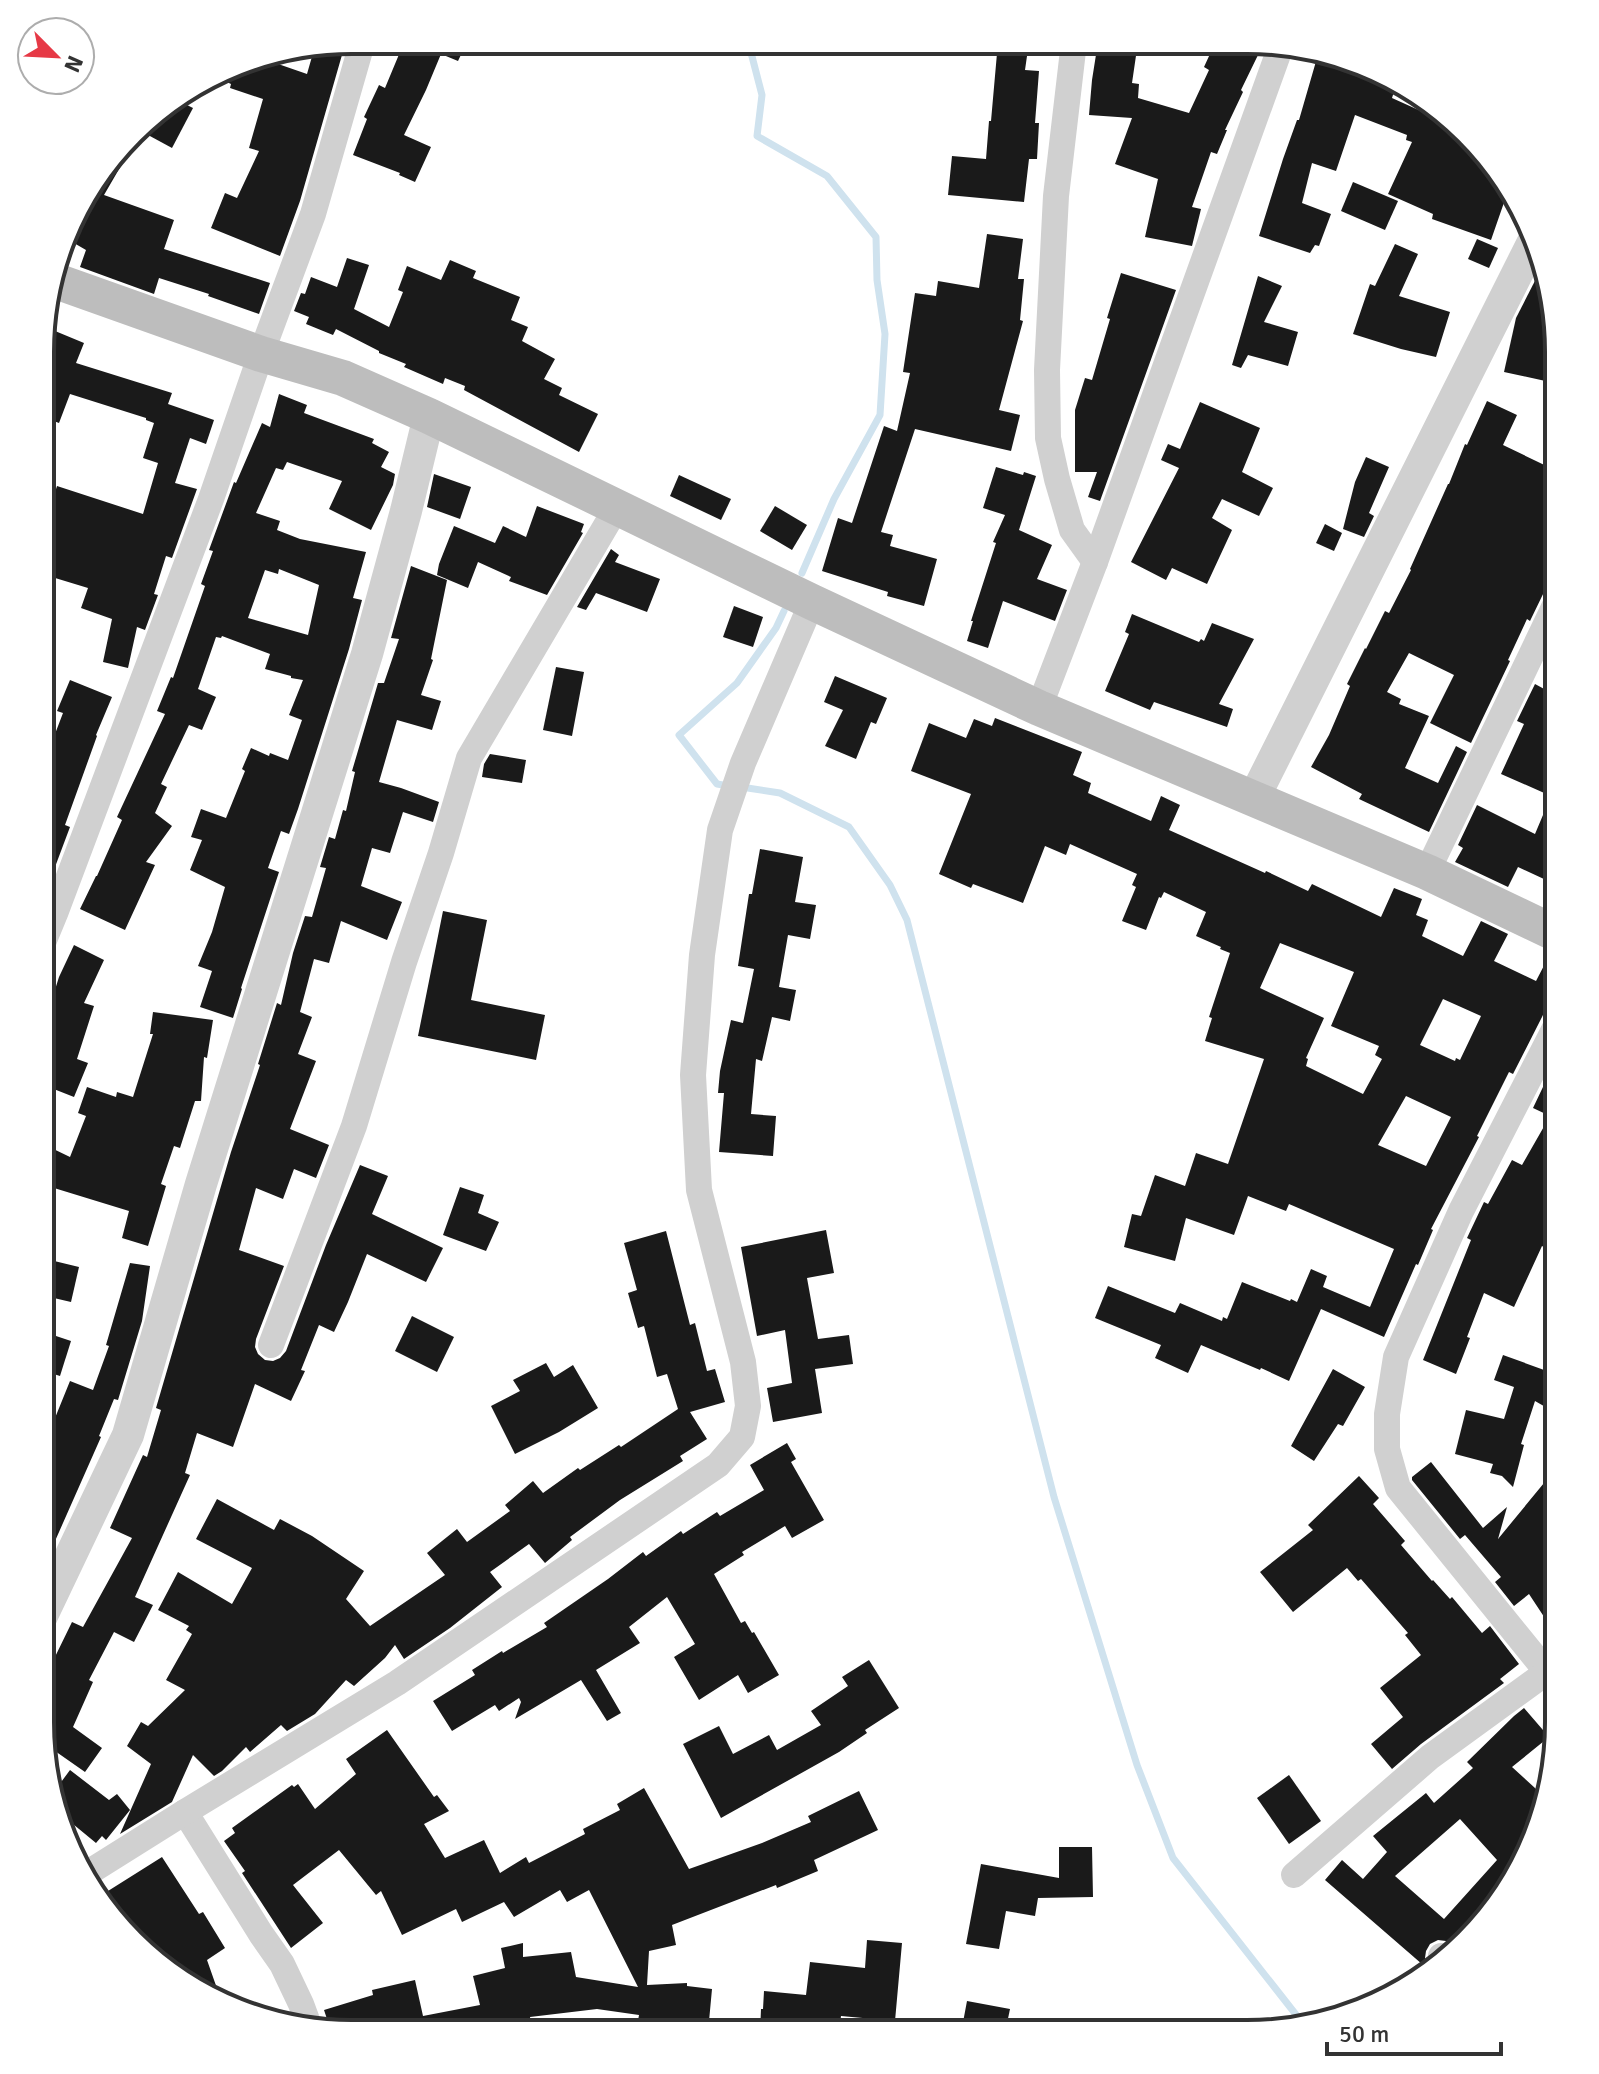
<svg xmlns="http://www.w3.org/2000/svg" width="1599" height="2074" font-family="Signika,sans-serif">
<rect width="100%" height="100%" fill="#fff"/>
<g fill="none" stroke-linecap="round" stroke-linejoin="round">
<g stroke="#cfe2ee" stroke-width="7">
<path d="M748,41L762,95L757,136L827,176L876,237L877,280L885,334L880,415L834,499L802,573"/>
<path d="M729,786L717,784L679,735L737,683L776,628L784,611"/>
<path d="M741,787L780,793L849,827L890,885L907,920L1054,1497L1137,1765L1173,1858L1301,2021"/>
</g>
</g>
<g fill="#1a1a1a" fill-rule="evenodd">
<path d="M405,40H468L458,61L441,54L426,90L404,135L431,147L415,182L399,175L400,173L353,155L367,119L364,117L379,85L385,88Z"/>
<path d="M346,41L300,201L280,256L211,228L225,193L237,198L259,151L249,148L263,99L230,88L231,84L216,77L255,56L307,74L315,46Z"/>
<path d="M998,42H1029L1025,70L1039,71L1035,123H1039L1037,159H1029L1024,202L948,195L952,156L986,159L989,121H991Z"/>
<path d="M1098,42H1138L1132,83L1139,84L1138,98L1189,113L1209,70L1204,67L1215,43H1232L1258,55L1241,90L1243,92L1225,130H1227L1217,154L1211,152L1192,207L1201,209L1192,246L1145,237L1158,179L1115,164L1132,118L1089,115L1092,80Z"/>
<path d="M1319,51L1366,64L1397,82L1392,98L1454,126L1508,191L1491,240L1432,219L1433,214L1388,194L1412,142L1406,140L1407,135L1355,115L1336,171L1312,163L1302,203L1331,214L1319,246L1315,245L1310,253L1259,236L1283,159L1297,120H1299Z"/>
<path d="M177,100L193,108L172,148L137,129L147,117Z"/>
<path d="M113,158L122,164L104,195L174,220L164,249L270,283L259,314L208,296L209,294L159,278L154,294L80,267L86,250L67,239L82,196Z"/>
<path d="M1353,182L1398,201L1385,230L1341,211Z"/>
<path d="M987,234L1023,239L1018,279H1024L1020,320L1023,321L999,410L1020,415L1011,451L915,429L881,532L893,535L890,546L937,559L924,606L887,596L888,592L822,571L838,518L852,523L884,426L897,431L910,373L903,372L915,293L936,296L938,281L979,288Z"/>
<path d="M1477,239L1498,248L1489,268L1468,259Z"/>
<path d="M1395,244L1418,254L1399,296L1450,312L1436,357L1401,349L1353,334L1370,284L1375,286Z"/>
<path d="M347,258L369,265L354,309L389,327L403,292L398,290L407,266L441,280L450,260L476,271L473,278L520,297L511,320L528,327L522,341L555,359L544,379L562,388L559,395L598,414L579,452L464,390L465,386L445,378L443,384L404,367L406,364L379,353V351L336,329L333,335L306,324L309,317L294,311L301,293L305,294L311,277L337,287Z"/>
<path d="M1540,271L1559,352V384L1504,372L1516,318Z"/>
<path d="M1121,273L1176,290L1100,501L1088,497L1097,472H1075V410L1085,378L1092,380L1110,319L1107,318Z"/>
<path d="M1258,276L1282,286L1264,322L1298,332L1288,366L1248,355L1241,368L1232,365Z"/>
<path d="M43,326L84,343L76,363L172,393L168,404L214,420L206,444L190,438L175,483L197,489L172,558L166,556L154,594L158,595L145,630L137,627L128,668L103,662L112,619L81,608L88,588L42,574V533L57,486L143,514L158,463L143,458L154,423L146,420V418L70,394L59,423L43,417Z"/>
<path d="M279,394L307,405L304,413L374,439L372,443L389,452L381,467L395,474L393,485L371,530L329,509L342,481L287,462L283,470L276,468L256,513L280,521L277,530L300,539L366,552L353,598L362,600L349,649L298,809L289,834L281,831L268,868L279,872L241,988L242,989L233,1018L200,1007L212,971L198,966L212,932L225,887L190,870L202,840L191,837L201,809L226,818L245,771L242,769L251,748L269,756L270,753L288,760L302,720L289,715L303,680L291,678V676L265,669L270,654L222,636L221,638L216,637L198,689L216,697L202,730L189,725L161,784L167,787L155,813L172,826L146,862L155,865L125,930L80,909L96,876H97L122,820L117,817L165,714L157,711L171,677L173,678L205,586L201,584L213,551L209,550L234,482L236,483L262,423L270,427ZM279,569L319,585L308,635L248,618L265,570L278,574Z"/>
<path d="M1487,401L1517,415L1503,445L1559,472V571L1553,583L1545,590L1530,621L1527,619L1508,660L1510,661L1471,743L1430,723L1454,675L1409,653L1387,692L1401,699L1399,704L1429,716L1405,768L1438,783L1456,746L1467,752L1429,832L1359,799L1362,794L1311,767L1329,735L1350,686L1347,684L1365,648L1366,649L1385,611L1389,613L1411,570L1410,569L1448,484H1449L1465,444L1467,445Z"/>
<path d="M1200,402L1260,428L1242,472L1273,488L1259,516L1222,499L1212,518L1232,530L1207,584L1172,568L1166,580L1131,562L1179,468L1161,460L1168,444L1180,449Z"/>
<path d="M1366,457L1389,467L1369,513L1374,516L1364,537L1343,529L1355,482Z"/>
<path d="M996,467L1023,475L1024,472L1036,476L1019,530L1052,545L1037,579L1067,590L1055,621L1003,601L988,648L967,641L973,621H971L996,543L993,542L1005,515L983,508Z"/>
<path d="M434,474L471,487L460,519L427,507Z"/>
<path d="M679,475L731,499L721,520L670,496Z"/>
<path d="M537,506L584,524L581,532L583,533L547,595L509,581L511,577L478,562L468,588L437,575L439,564L454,526L495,543L503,526L526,537Z"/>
<path d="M775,506L807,525L792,550L760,531Z"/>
<path d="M1325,524L1342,533L1334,551L1316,543Z"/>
<path d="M611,549L619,555L615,562L660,579L647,612L596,593L586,610L577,607Z"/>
<path d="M411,566L447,580L431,659L433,660L421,695L441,701L432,730L397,720L379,782L401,788L439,802L433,822L403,812L390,853L372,848L361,886L402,902L387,940L341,921L329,963L314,959L300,1012L312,1017L298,1054L316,1061L290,1129L329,1145L316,1178L294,1169L283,1199L256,1188L239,1250L284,1266L256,1339L255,1347L258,1354L265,1360L273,1361L280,1358L286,1351L326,1245L360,1165L388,1176L372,1214L443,1248L426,1282L367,1254L348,1302L334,1332L319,1325L301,1370L305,1371L291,1401L255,1384L233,1447L197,1433L185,1473L190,1475L135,1597L153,1605L134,1642L114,1632L89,1680L93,1682L73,1727L102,1748L85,1772L45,1744L42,1730L56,1709L40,1702V1684L50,1662L52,1663L72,1622L83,1627L132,1538L110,1528L143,1455L147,1457L161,1410L156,1408L231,1152L260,1065L258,1064L277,1003L281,1005L293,953L305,916L312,917L326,868L320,867L329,837L335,839L343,810L346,811L355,772L352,771L378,683H384L399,639L391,638Z"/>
<path d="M734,606L763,617L753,647L723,637Z"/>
<path d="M1132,614L1199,642L1201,639L1204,641L1212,623L1254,639L1219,704L1233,709L1227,727L1154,702L1150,710L1105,691L1129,634L1125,632Z"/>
<path d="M556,667L584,672L572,736L543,730Z"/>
<path d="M835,676L887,698L876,724L871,722L856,759L825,746L843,710L824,702Z"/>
<path d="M70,680L112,697L96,735L97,736L65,825L70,827L43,899H42V768L63,713L57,711Z"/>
<path d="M1535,684L1559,697V886L1518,867L1508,887L1455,862L1463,848L1458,845L1477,805L1535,834L1551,796L1501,774L1524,724L1517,721Z"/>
<path d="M995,718L1082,752L1073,775L1091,783L1088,793L1151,821L1161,796L1180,805L1169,830L1265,873L1266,871L1308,891L1312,884L1381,917L1394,888L1422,899L1416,915L1428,920L1422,936L1463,956L1481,921L1508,934L1494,961L1536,981L1550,954L1559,956V981L1542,1017L1513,1074L1509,1072L1477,1136L1479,1137L1431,1229L1433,1230L1418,1265L1416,1264L1384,1337L1321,1309L1289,1381L1261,1368L1260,1370L1201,1345L1188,1373L1155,1358L1161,1345L1095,1318L1108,1286L1175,1313L1180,1303L1222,1321L1223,1317L1227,1319L1242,1282L1290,1301L1291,1299L1297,1302L1311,1269L1327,1276L1323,1287L1370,1307L1394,1249L1289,1204L1286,1211L1248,1196L1234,1235L1186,1218L1175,1261L1124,1247L1132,1214L1141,1216L1155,1175L1185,1186L1196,1153L1228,1164L1264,1059L1205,1041L1212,1018L1209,1017L1230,953L1220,949L1221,947L1196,936L1206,912L1164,892L1161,898L1159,897L1146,930L1122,921L1136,887L1132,885L1137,874L1070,844L1066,855L1045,846L1023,903L973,884L971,888L939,874L971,794L911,771L929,723L966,738L974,719L992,726ZM1280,943L1354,972L1331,1026L1379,1046L1375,1055L1382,1059L1363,1094L1306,1066L1308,1059L1306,1058L1324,1018L1260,988ZM1443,999L1481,1016L1460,1060L1456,1058L1455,1061L1420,1045ZM1406,1096L1451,1117L1426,1166L1378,1145Z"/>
<path d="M490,754L526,760L522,783L482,777L484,764Z"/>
<path d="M760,849L803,857L795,902L816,905L810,939L788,935L779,987L796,990L790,1021L772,1017L762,1061L756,1059L751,1114L776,1116L773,1156L719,1152L724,1093H718L720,1071L731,1020L743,1023L754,969L738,966L749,894H752Z"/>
<path d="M443,911L487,920L471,1000L545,1015L536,1060L418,1036Z"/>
<path d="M74,945L104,960L84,1003L94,1006L77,1059L88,1063L74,1097L41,1084V1034L59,977Z"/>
<path d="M153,1012L213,1020L207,1058L204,1057L201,1101H195L180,1148L174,1146L161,1184L166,1186L148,1246L122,1238L129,1211L41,1184V1143L70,1157L86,1116L78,1113L87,1087L116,1097L117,1092L133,1097L153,1034H150Z"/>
<path d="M1559,1061V1226L1547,1249L1542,1246L1514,1307L1484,1293L1467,1337L1470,1338L1456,1374L1423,1360L1471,1240L1467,1238L1484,1202L1488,1204L1512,1160L1522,1165L1550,1116L1533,1108L1552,1068L1554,1069Z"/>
<path d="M460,1187L484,1195L478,1213L499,1222L486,1251L443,1235Z"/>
<path d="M826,1230L834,1273L807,1278L818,1339L849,1335L853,1364L815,1369L822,1413L773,1422L767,1388L792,1383L785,1330L757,1336L741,1247Z"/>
<path d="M666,1231L690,1325L695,1323L707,1371L715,1369L725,1402L690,1412L707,1439L680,1456L683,1461L620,1500L570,1537L572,1540L545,1563L529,1544L490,1572L502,1587L450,1628L404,1659L395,1645L385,1658L354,1686L346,1680L315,1714L287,1731L281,1725L250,1752L246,1747L222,1771L214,1776L193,1755L172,1802L120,1834L151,1764L127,1746L141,1722L148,1726L185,1690L166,1680L192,1634L186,1630L189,1626L158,1610L178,1572L232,1604L252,1568L196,1539L217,1499L274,1530L280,1519L312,1536L364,1571L346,1599L370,1626L445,1575L427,1553L457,1529L467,1542L510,1511L505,1505L533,1481L543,1493L578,1468L580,1470L619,1445L621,1447L678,1409L667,1374L657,1377L644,1326L638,1328L628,1293L637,1290L624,1243Z"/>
<path d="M46,1259L79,1267L71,1302L41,1295V1278Z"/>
<path d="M130,1263L150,1266L142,1321L118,1400L114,1399L99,1436L101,1437L40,1575L41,1412L55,1418L70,1381L93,1390L109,1346L106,1345Z"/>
<path d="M412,1316L454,1337L437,1372L395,1351Z"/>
<path d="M41,1331L71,1341L60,1376L41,1370Z"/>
<path d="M1503,1355L1558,1375V1394L1549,1409L1535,1401L1521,1444L1524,1445L1513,1487L1502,1476L1490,1473L1493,1464L1455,1454L1466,1410L1504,1419L1514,1387L1494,1380Z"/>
<path d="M546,1363L554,1377L573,1365L598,1408L559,1432L515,1454L491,1406L520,1391L513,1380Z"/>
<path d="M1333,1369L1365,1387L1343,1426L1338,1424L1314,1461L1291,1446Z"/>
<path d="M787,1443L796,1459L791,1462L824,1520L792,1538L785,1526L742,1552L744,1555L714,1574L741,1623L745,1621L752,1633L754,1632L779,1675L748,1693L738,1675L699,1700L674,1657L695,1644L667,1597L629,1627L640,1643L596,1670L621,1713L607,1721L581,1680L515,1719L521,1702L519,1698L499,1711L495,1705L452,1731L433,1701L475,1675L472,1670L502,1651L503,1653L547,1627L544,1623L608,1579L643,1552L646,1556L681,1531L683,1534L717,1512L720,1516L764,1490L750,1465Z"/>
<path d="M1431,1462L1483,1528L1507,1507L1498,1539L1558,1466V1638L1529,1594L1514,1606L1495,1582L1501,1577L1465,1535L1460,1539L1412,1480V1477Z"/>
<path d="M1359,1476L1379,1498L1373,1504L1405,1541L1401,1545L1432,1581L1433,1580L1450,1599L1452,1597L1482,1633L1490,1626L1519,1664L1500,1679L1504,1683L1421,1744L1392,1769L1371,1744L1403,1717L1380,1688L1421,1655L1405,1635L1408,1633L1361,1579L1358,1581L1347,1568L1293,1612L1260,1572L1313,1530L1308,1525Z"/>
<path d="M869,1660L899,1708L865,1730L867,1733L839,1752L721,1818L683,1744L719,1726L733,1754L769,1735L777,1750L821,1725L811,1711L848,1686L842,1677Z"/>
<path d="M1524,1708L1549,1737L1512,1767L1547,1799L1542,1823L1507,1895L1460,1948L1446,1941L1438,1940L1430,1944L1426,1951L1425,1958L1428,1966L1433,1970L1430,1971L1325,1880L1342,1860L1363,1879L1387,1852L1373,1836L1426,1793L1434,1803L1473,1768L1467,1762L1514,1716ZM1460,1819L1497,1860L1444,1919L1395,1876Z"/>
<path d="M387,1730L434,1797L437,1795L449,1811L424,1824L445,1858L484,1840L500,1873L526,1857L529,1863L585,1834L583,1829L620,1810L617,1804L644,1788L689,1869L762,1843L811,1822L808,1816L859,1791L878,1830L814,1860L818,1871L777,1888L776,1885L672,1925L676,1945L649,1951L647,1985L687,1983V1986L712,1989L708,2032H636L639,2015L597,2009L530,2017L531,2023L492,2032L331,2031L324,2010L373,1995L372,1990L415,1980L423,2016L480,2005L473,1976L505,1968L501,1948L523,1943V1957L571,1952L576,1977L638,1987L589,1890L567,1902L560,1890L514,1917L504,1902L462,1922L456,1909L402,1935L381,1891L376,1895L339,1850L293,1885L323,1923L291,1948L242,1873L245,1871L224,1841L235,1833L232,1828L292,1785L294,1787L298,1784L315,1809L356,1774L346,1759Z"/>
<path d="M70,1770L109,1800L117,1794L130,1810L106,1840L102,1836L96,1843L62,1815L56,1789Z"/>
<path d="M1289,1775L1321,1821L1289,1844L1257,1798Z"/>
<path d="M1059,1847H1092L1093,1897L1038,1898L1035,1916L1006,1911L999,1949L966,1944L981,1864L1059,1878Z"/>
<path d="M162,1857L199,1914L203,1912L225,1948L207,1960L220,1997L178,1981L143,1950L108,1891Z"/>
<path d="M867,1940L902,1943L895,2021L841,2016L839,2033H760L761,2009H763L764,1991L806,1995L810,1962L865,1968Z"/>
<path d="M967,2001L1010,2009L1005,2033H961Z"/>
</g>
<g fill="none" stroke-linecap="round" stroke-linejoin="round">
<g stroke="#d0d0d0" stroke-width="26">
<path d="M1074,42L1056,196L1047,370L1048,438L1057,479L1072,530L1095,562"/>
<path d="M1039,708L1095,562L1282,43"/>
<path d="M1427,872L1559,597"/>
<path d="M42,945L56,911L211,499L261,354L313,214L363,40"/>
<path d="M271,1345L354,1126L404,962L441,853L469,758L617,507"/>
<path d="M1547,1672L1398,1488L1387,1449V1414L1396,1357L1461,1211L1559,1020"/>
<path d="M185,1812L261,1934L282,1964L301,2004L311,2031"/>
<path d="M1294,1875L1430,1757L1558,1664"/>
<path d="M83,1876L185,1812L397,1683L718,1465L742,1437L748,1406L743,1362L699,1190L693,1075L702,955L720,830L743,763L812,602"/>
<path d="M1441,1956L1449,1959"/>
</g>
<g stroke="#d0d0d0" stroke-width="32">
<path d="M1254,798L1533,242"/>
<path d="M40,1620L128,1435L201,1184L367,654L406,511L429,416"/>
</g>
<path stroke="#bdbdbd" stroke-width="36" d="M53,280L261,354L343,378L429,416L812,602L1039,708L1427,872L1559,935"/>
</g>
<path d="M0 0H1599V2074H0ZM352 54H1247A298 298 0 0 1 1545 352V1722A298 298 0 0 1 1247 2020H352A298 298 0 0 1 54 1722V352A298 298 0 0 1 352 54Z" fill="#fff" fill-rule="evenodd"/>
<path fill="none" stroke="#333" stroke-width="4" d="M352 54H1247A298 298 0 0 1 1545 352V1722A298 298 0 0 1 1247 2020H352A298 298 0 0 1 54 1722V352A298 298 0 0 1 352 54Z"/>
<g transform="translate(56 56) rotate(114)"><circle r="38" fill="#ffffff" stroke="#adadad" stroke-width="2"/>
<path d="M0-6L14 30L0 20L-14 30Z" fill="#e63946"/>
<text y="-12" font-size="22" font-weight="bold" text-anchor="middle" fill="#333333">N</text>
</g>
<path d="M1327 2042v12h174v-12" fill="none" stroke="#333333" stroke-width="4"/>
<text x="1339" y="2042" font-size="24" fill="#333333" stroke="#ffffff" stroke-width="6" paint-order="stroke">50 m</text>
</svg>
